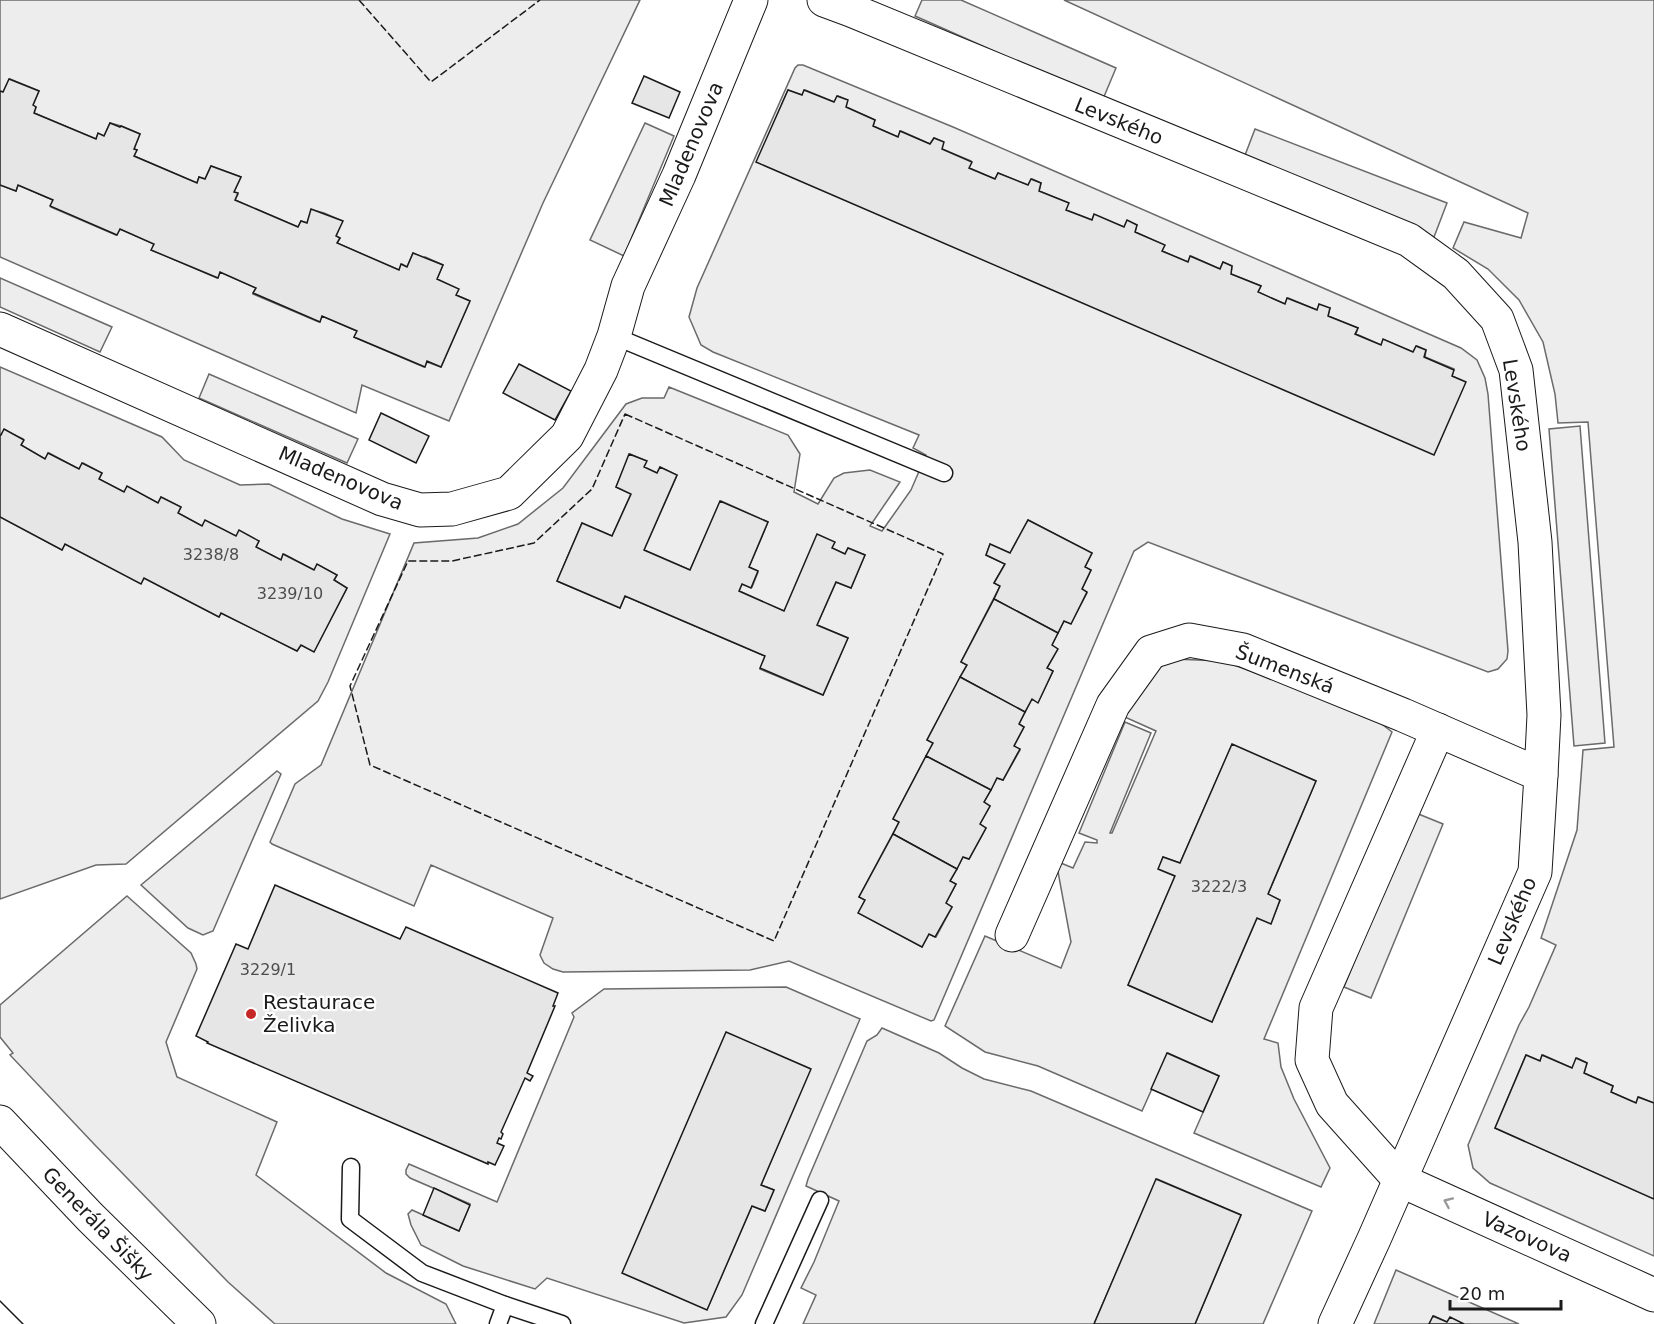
<svg xmlns="http://www.w3.org/2000/svg" width="1654" height="1324" font-family="'DejaVu Sans',sans-serif">
<rect width="100%" height="100%" fill="#fff"/>
<g fill="#ededed" stroke="#6a6a6a" stroke-width="1.5" fill-rule="evenodd">
<path d="M0,0H640L543,203L449,421L362,385L356,413L0,257V185L16,191L18,185L53,200L51,207L116,235L120,229L154,244L152,250L217,278L220,272L256,288L253,294L319,322L322,316L357,331L354,337L424,367L427,362L441,367L470,301L456,295L437,279L443,265L425,257L424,258L413,253L407,267L402,264L399,270L337,243L340,238L336,236L342,221L324,213L312,210L307,223L301,221L298,227L235,200L238,194L234,192L241,177L211,166L205,179L199,177L197,183L134,156L137,150L134,149L140,134L121,126L110,123L104,136L98,134L96,139L34,113L36,107L33,105L39,91L10,79L3,92L0,91Z"/>
<path d="M922,0H961L1116,68L1103,99L915,16Z"/>
<path d="M1064,0H1654V1103L1639,1097L1636,1103L1611,1092L1613,1086L1584,1073L1587,1063L1577,1058L1572,1068L1543,1055L1540,1061L1526,1055L1495,1128L1654,1199V1256L1490,1183L1473,1168L1468,1145L1519,1025L1529,1007L1556,945L1541,938L1577,830L1583,750L1614,747L1588,422L1558,423L1555,394L1543,342L1519,300L1488,269L1453,248L1464,222L1521,238L1528,213Z"/>
<path d="M798,65H803L953,127L1461,348L1477,360L1485,378L1488,394L1508,651L1507,659L1498,669L1488,672L1148,542L1134,551L934,1020L931,1021L789,961L750,970L563,972L553,969L544,963L540,955L553,918L431,865L414,906L272,844L270,842L295,784L321,765L414,543L478,538L518,524L563,488L626,404L642,398H664L669,387L788,435L800,454L794,492L818,504L834,478L844,473L870,470L900,482L870,526L882,531L911,490L926,455L913,448L919,435L713,352L701,345L689,317L697,288L795,68ZM788,90L802,95L805,90L834,102L838,96L847,100L846,107L875,120L873,126L898,137L901,131L930,144L934,138L943,142L942,149L971,161L969,168L995,179L998,173L1028,185L1032,179L1041,183L1039,191L1068,203L1066,210L1092,220L1094,215L1124,227L1127,221L1137,225L1135,232L1164,245L1162,251L1188,262L1191,256L1220,269L1223,262L1232,266L1231,274L1261,286L1258,292L1285,304L1288,298L1317,310L1330,308L1328,316L1358,328L1356,334L1381,345L1384,340L1413,352L1417,346L1426,350L1425,357L1454,369L1452,376L1465,382L1434,454L757,162ZM630,454L646,461L644,467L657,473L660,467L677,475L644,550L690,570L721,501L768,522L749,567L758,572L752,587L742,584L739,591L784,611L832,548L845,554L848,548L865,555L851,588L836,582L817,625L848,638L823,695L760,669L765,656L625,596L620,608L557,581L582,523L612,536L631,494L616,487ZM1028,520L1092,553L1085,567L1091,570L1082,589L1087,593L1071,623L1064,621L1052,645L1057,649L1047,668L1053,671L1038,702L1032,699L1019,724L1024,727L1014,746L1020,750L1003,780L997,778L984,802L990,806L980,824L986,828L969,859L963,857L950,881L956,884L946,903L952,907L936,937L929,934L922,947L859,913L865,900L859,897L899,822L893,819L933,743L927,740L967,665L961,662L1000,586L994,583L1005,564L986,555L990,544L1010,553Z"/>
<path d="M645,123L674,136L624,256L590,240Z"/>
<path d="M1255,129L1447,203L1434,237L1242,163Z"/>
<path d="M0,278L112,327L100,352L0,307Z"/>
<path d="M0,367L162,437L184,460L240,485L269,484L342,519L390,534L328,682L318,701L126,864L96,865L0,899V517L62,550L65,544L141,583L144,578L219,617L221,613L297,651L301,645L314,651L347,588L334,580L337,575L318,565L314,570L284,554L281,560L256,547L259,541L236,536L202,526L178,513L181,507L161,497L158,503L128,487L124,492L99,479L102,473L83,463L79,469L49,453L45,459L21,445L23,439L4,430L1,435H0Z"/>
<path d="M209,374L358,439L347,463L199,398Z"/>
<path d="M1580,426L1605,743L1574,746L1549,429Z"/>
<path d="M1173,659L1223,661L1370,715L1392,732L1264,1039L1278,1043L1281,1067L1294,1099L1330,1168L1321,1187L1194,1133L1219,1076L1168,1053L1142,1111L1038,1066L985,1052L945,1026L985,936L1061,968L1071,942L1056,861L1073,868L1085,842L1097,843V840L1079,833L1125,722L1151,733L1110,833H1112L1156,731L1118,714L1148,674ZM1232,745L1316,781L1268,894L1280,900L1271,923L1257,918L1212,1022L1128,985L1175,876L1159,869L1163,857L1180,863Z"/>
<path d="M277,771L281,774L213,931L203,935L188,928L141,885Z"/>
<path d="M1416,813L1443,824L1371,998L1344,987Z"/>
<path d="M127,896L191,953L196,964L197,969L166,1042L177,1077L277,1122L256,1175L386,1273L446,1304L456,1324H275L228,1282L94,1144L10,1055L13,1053L0,1037V1005Z"/>
<path d="M786,987L860,1019L742,1295L726,1317L684,1323L547,1278L535,1289L463,1266L421,1245L411,1225L408,1214L412,1210L459,1231L470,1204L410,1178L406,1174V1170L409,1164L497,1202L574,1017L572,1013L604,989ZM726,1033L810,1069L761,1185L774,1190L765,1211L752,1206L707,1309L623,1273Z"/>
<path d="M882,1028L939,1053L962,1068L984,1079L1031,1091L1312,1211L1263,1324H1195L1241,1215L1157,1179L1094,1324H803L816,1295L801,1288L814,1262L839,1201L806,1186L808,1179L867,1041L877,1035Z"/>
<path d="M1396,1270L1519,1324H1464L1447,1322L1434,1316L1429,1324H1374Z"/>
</g>
<g fill="#e6e6e6" stroke="#1a1a1a" stroke-width="1.5">
<path d="M644,76L680,92L669,118L632,103Z"/>
<path d="M9,79L39,91L33,105L36,107L34,113L96,139L98,133L104,136L110,123L120,127L121,126L140,134L134,149L137,150L134,156L197,183L199,177L205,179L211,166L241,177L234,192L238,193L235,200L298,227L301,221L307,223L311,209L343,221L336,236L340,238L337,243L399,270L401,264L407,267L413,253L443,265L437,279L459,289L456,295L470,301L441,367L427,361L425,367L354,337L357,331L322,316L320,322L253,293L256,288L220,272L218,278L151,250L154,244L120,229L117,235L50,206L53,200L18,185L16,191L0,185V91L3,92Z"/>
<path d="M788,90L802,95L804,90L834,102L837,96L848,100L846,107L875,120L873,126L898,137L900,131L930,144L934,138L944,142L942,149L972,162L969,168L995,179L998,173L1028,185L1031,179L1041,183L1039,191L1069,203L1066,210L1092,220L1094,214L1124,227L1127,220L1137,225L1135,232L1165,245L1162,251L1188,262L1190,256L1220,269L1223,262L1232,266L1231,274L1261,286L1258,292L1285,304L1287,298L1317,310L1319,304L1330,308L1328,316L1358,328L1355,334L1381,345L1383,339L1413,352L1416,346L1426,350L1424,357L1454,370L1452,376L1466,382L1434,455L756,162Z"/>
<path d="M519,364L571,391L555,420L503,393Z"/>
<path d="M381,413L429,436L416,463L369,440Z"/>
<path d="M4,429L24,440L21,445L45,459L48,453L79,469L82,463L102,473L99,479L124,492L127,486L158,503L161,497L181,507L178,513L202,526L205,520L236,536L239,530L259,541L256,547L281,560L283,554L314,570L317,564L337,575L334,580L347,588L314,652L301,645L297,651L221,613L219,617L144,578L141,584L65,544L62,550L0,517V435H1Z"/>
<path d="M629,454L647,461L644,467L657,473L660,467L677,475L644,550L690,570L720,501L768,522L749,567L758,571L751,588L742,584L739,591L784,611L817,534L835,542L832,548L845,554L848,548L865,555L851,588L836,582L817,625L848,638L823,695L760,668L765,656L625,596L620,608L557,581L582,523L612,536L631,494L616,487Z"/>
<path d="M1028,520L1092,553L1085,567L1091,570L1082,589L1087,592L1071,624L1064,621L1058,633L994,599L1000,586L994,583L1005,564L986,555L990,544L1010,553Z"/>
<path d="M994,599L1058,633L1052,645L1058,649L1047,668L1053,671L1038,703L1032,699L1025,712L960,677L967,665L961,662Z"/>
<path d="M960,677L1025,712L1019,724L1024,727L1014,746L1020,749L1003,780L997,778L991,790L926,756L933,743L927,740Z"/>
<path d="M1232,744L1316,781L1268,894L1280,900L1271,924L1257,918L1212,1022L1128,985L1175,876L1158,869L1163,857L1180,863Z"/>
<path d="M926,756L991,790L984,802L990,806L980,824L986,828L969,859L963,857L957,869L893,834L899,822L893,819Z"/>
<path d="M893,834L957,869L950,881L956,884L946,903L952,907L935,937L929,934L922,947L858,913L865,900L859,897Z"/>
<path d="M275,885L400,939L406,927L558,993L553,1006H555L527,1073L533,1076L530,1081L525,1078L501,1132L503,1134L501,1139L499,1138L497,1143L504,1146L495,1165L488,1162V1164L207,1043L208,1042L196,1036L236,944L248,949Z"/>
<path d="M726,1032L811,1069L761,1185L774,1190L765,1211L752,1206L707,1310L622,1273Z"/>
<path d="M1167,1053L1219,1076L1203,1112L1151,1089Z"/>
<path d="M1526,1055L1540,1061L1542,1055L1572,1068L1576,1058L1587,1063L1584,1073L1613,1086L1611,1092L1636,1103L1638,1097L1654,1103V1199L1495,1128Z"/>
<path d="M1156,1179L1241,1215L1195,1324H1094Z"/>
<path d="M434,1188L470,1205L459,1231L423,1215Z"/>
<path d="M1433,1316L1447,1322L1450,1317L1464,1324H1429Z"/>
</g>
<g fill="none" stroke-linecap="round" stroke-linejoin="round">
<g stroke="#1a1a1a" stroke-width="19">
<g id="service">
<path d="M614,336L944,473"/>
<path d="M351,1167L350,1219L422,1273L505,1305"/>
<path d="M498,1324L505,1305L562,1324"/>
<path d="M764,1324L820,1200"/>
</g>
</g>
<g stroke="#1a1a1a" stroke-width="35">
<g id="minor">
<path d="M824,0L851,10L1409,240L1456,274L1497,319L1516,370L1535,542L1544,715L1541,775L1535,872L1374,1239L1335,1324"/>
<path d="M0,329L382,499L420,510L452,509L509,493L567,436L601,370L614,336L628,286L679,175L751,0"/>
<path d="M1438,730L1316,1008L1312,1060L1332,1104L1400,1180L1654,1295"/>
<path d="M1012,935L1113,705L1151,652L1189,640L1243,650L1403,715L1541,775"/>
</g>
</g>
<g stroke="#1a1a1a" stroke-width="35">
<path id="secondary" d="M0,1122L90,1217L199,1324"/>
</g>
<use href="#service" stroke="#fff" stroke-width="16"/>
<use href="#minor" stroke="#fff" stroke-width="33"/>
<use href="#secondary" stroke="#fff" stroke-width="33"/>
<path stroke="#1a1a1a" stroke-width="1.5" d="M0,1301L23,1324"/>
<g stroke="#1a1a1a" stroke-width="1.5" stroke-dasharray="8 3" stroke-linecap="butt">
<path d="M359,0L431,82L540,0"/>
<path d="M625,414L943,554L774,941L370,765L350,686L408,561H452L534,543L592,489Z"/>
</g>
</g>
<defs><path id="oneway-chevron" d="M-2-3.5L2.5 0L-2 3.5" fill="none" stroke-width="1.6" stroke-linecap="round" stroke-linejoin="round" transform="scale(1.5)"/></defs>
<use stroke="#989898" href="#oneway-chevron" transform="translate(1448 1202) rotate(-156)"/>
<circle fill="#c62828" stroke="#fff" stroke-width="2" cx="251" cy="1014" r="6"/>
<g text-anchor="middle" stroke-width="4.5" stroke-linejoin="round" paint-order="stroke">
<g font-size="16" fill="#4d4d4d">
<text x="211" y="560">3238/8</text>
<text x="290" y="599">3239/10</text>
<text x="1219" y="892">3222/3</text>
<text x="268" y="975">3229/1</text>
</g>
<g font-size="20" fill="#1a1a1a" stroke="#fff">
<text transform="translate(1119 121) rotate(22)" y="7">Levského</text>
<text transform="translate(691 144) rotate(-67)" y="7">Mladenovova</text>
<text transform="translate(1517 405) rotate(81)" y="7">Levského</text>
<text transform="translate(341 478) rotate(23)" y="7">Mladenovova</text>
<text transform="translate(1285 669) rotate(21)" y="7">Šumenská</text>
<text transform="translate(1512 921) rotate(-67)" y="7">Levského</text>
<text transform="translate(98 1224) rotate(46)" y="7">Generála Šišky</text>
<text transform="translate(1527 1237) rotate(24)" y="7">Vazovova</text>
</g>
<g font-size="20" fill="#1a1a1a" stroke="#fff" text-anchor="start">
<text x="263" y="1009">Restaurace<tspan x="263" dy="23">Želivka</tspan></text>
</g>
</g>
<path d="M1450 1300v9h111v-9" fill="none" stroke="#1a1a1a" stroke-width="3"/>
<text x="1459" y="1300" font-size="18" fill="#1a1a1a" stroke="#ffffff" stroke-width="4.5" paint-order="stroke">20 m</text>
</svg>
